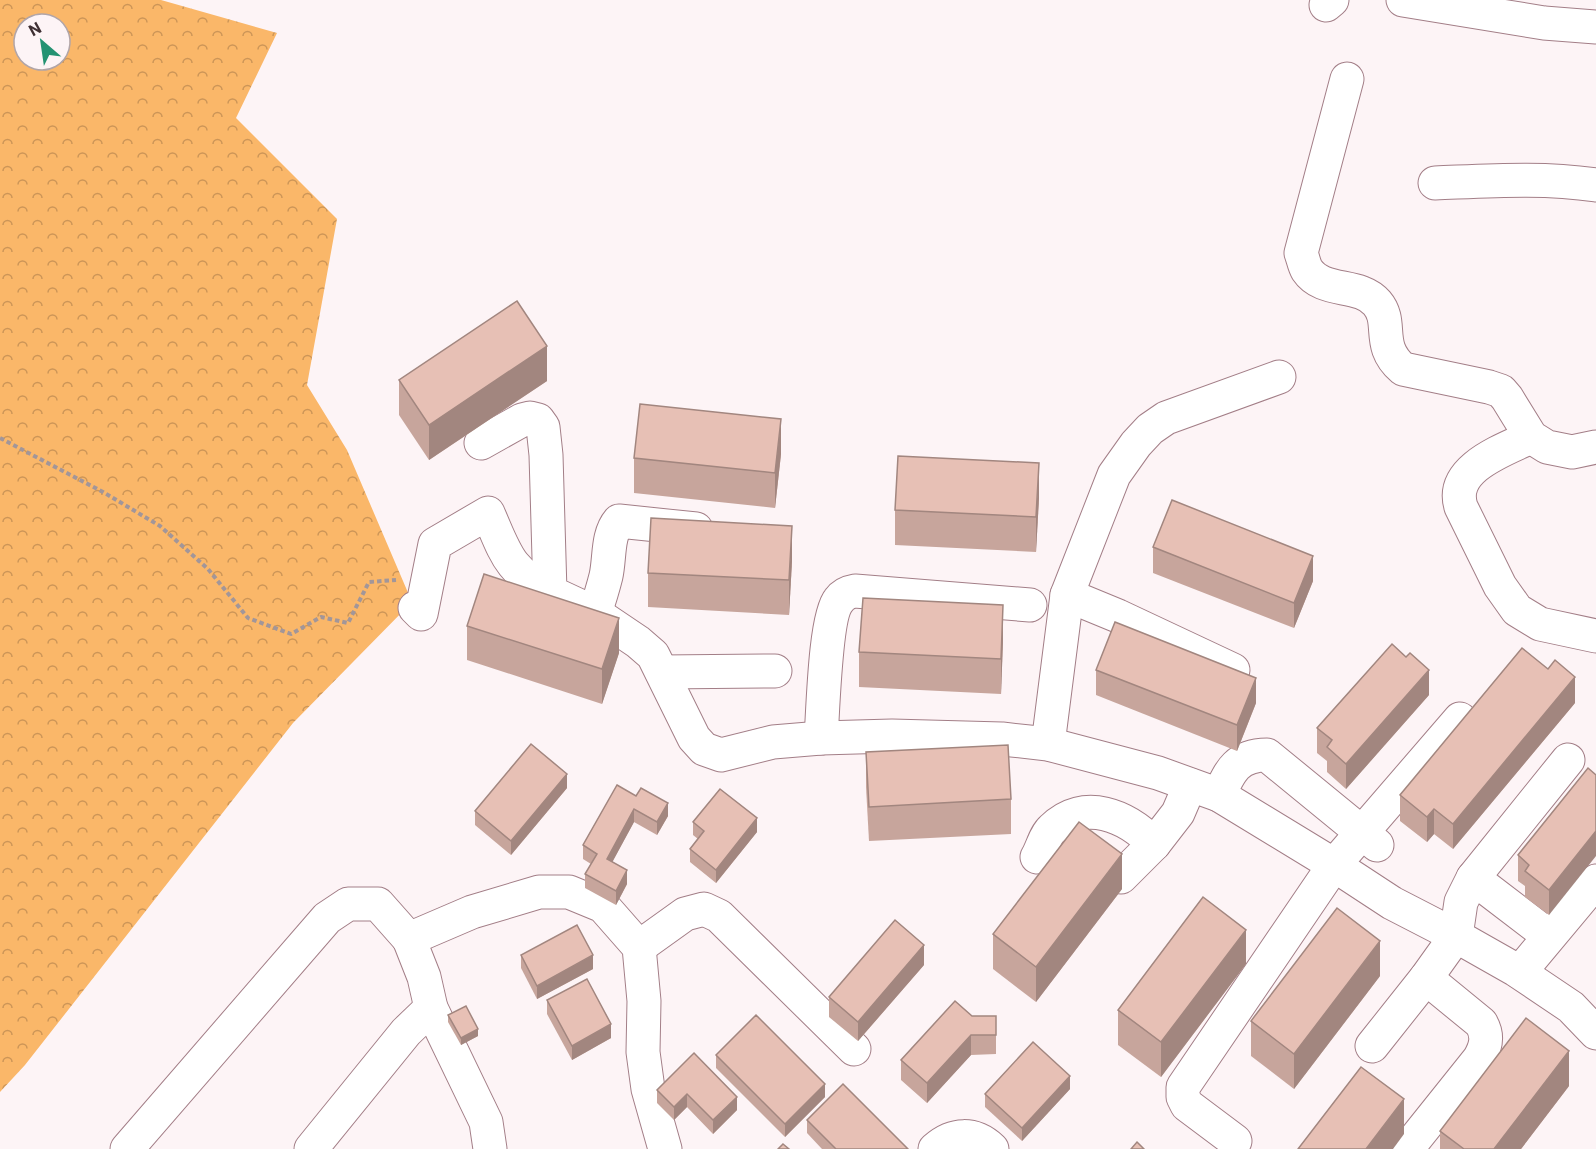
<svg xmlns="http://www.w3.org/2000/svg" width="1596" height="1149" font-family="Roboto,sans-serif">
<defs>
<pattern id="forest-crowns" width="20" height="18" patternUnits="userSpaceOnUse" patternTransform="scale(1.5)"><rect width="20" height="18" fill="#fab769"/><path d="M2 6a3 3 0 1 1 6 0M12 15a3 3 0 1 1 6 0" fill="none" stroke="#cc9557"/></pattern>
</defs>
<rect width="100%" height="100%" fill="#fdf4f6"/>
<path fill="url(#forest-crowns)" fill-rule="evenodd" d="M0,0H161L277,33L236,118L337,219L307,385L347,450L412,602L293,723L25,1065L0,1092ZM24,24H60V60H24Z"/>
<g fill="none" stroke-linecap="round" stroke-linejoin="round">
<g stroke="#a37e87" stroke-width="35">
<g id="minor">
<path d="M1403,0L1544,23L1596,27"/>
<path d="M1326,5L1332,0"/>
<path d="M1347,79L1301,253C1303,258 1304,265 1307,270C1323,294 1359,282 1377,303C1394,323 1375,345 1403,369L1489,387L1501,391L1507,398L1531,437L1547,447L1572,452L1596,447"/>
<path d="M1435,183C1488,181 1543,177 1596,185"/>
<path d="M1531,437C1504,450 1449,468 1461,507L1500,586L1517,610L1540,624L1596,636"/>
<path d="M481,443L522,420L530,418L538,420L543,427L546,455L550,592L595,613L638,642L653,655L694,738L704,749L721,755L773,742L821,738L892,736L1002,739L1048,744L1158,773L1219,795L1334,865L1392,903L1456,936L1516,970L1571,1007L1596,1033"/>
<path d="M1067,595L1118,616L1233,670"/>
<path d="M415,608L421,614L435,544L488,513C506,554 508,570 550,592"/>
<path d="M595,613C599,601 603,588 606,576C610,558 607,535 619,521L696,529"/>
<path d="M662,672L775,671"/>
<path d="M821,738C823,712 825,616 839,600C843,594 849,592 855,591L1030,605"/>
<path d="M1048,744L1067,595L1114,475L1136,444L1150,429L1166,418L1279,377"/>
<path d="M1219,795C1230,771 1237,755 1267,755L1377,845"/>
<path d="M1037,857C1042,849 1045,835 1052,829C1084,797 1127,816 1154,844"/>
<path d="M1121,877L1154,844L1178,813L1190,785"/>
<path d="M1473,878L1549,936"/>
<path d="M409,939L424,977L431,1008L486,1122L490,1149"/>
<path d="M639,947L685,914L704,909L719,916L854,1049"/>
<path d="M1520,972L1596,881"/>
<path d="M1372,1046L1426,978L1456,936L1461,902L1473,878L1568,760"/>
<path d="M1235,1141L1187,1105L1183,1097V1087L1334,865L1460,719"/>
<path d="M127,1149L327,918L348,904H378L409,939L472,912L539,892H569L603,906L639,947L644,1001L643,1052L648,1089L665,1149"/>
<path d="M311,1149L406,1032L431,1008"/>
<path d="M935,1149C953,1133 974,1132 992,1149"/>
<path d="M1407,1149L1479,1059C1486,1047 1489,1036 1481,1023L1426,978"/>
</g>
</g>
<path stroke="#a29699" stroke-width="4" stroke-dasharray="4.5 3" stroke-linecap="butt" d="M0,438L103,492L160,526L208,569L248,618L291,634L321,617L348,623L369,582L396,580"/>
<use href="#minor" stroke="#fff" stroke-width="33"/>
</g>
<g fill="#c7a59c">
<path d="M399,380L547,381L429,460L399,415Z"/>
<path d="M781,454L775,508L634,493V458Z"/>
<path d="M1039,498L1036,552L895,545V510Z"/>
<path d="M1153,547L1313,581L1294,628L1153,573Z"/>
<path d="M792,561L789,615L648,607V573Z"/>
<path d="M467,626L619,653L602,704L467,660Z"/>
<path d="M1003,640L1001,694L859,687V652Z"/>
<path d="M1096,670L1256,703L1237,751L1096,695Z"/>
<path d="M1429,695L1346,789L1327,772V761L1317,753V728Z"/>
<path d="M1575,703L1453,849L1434,834L1427,842L1400,821V795Z"/>
<path d="M866,752L1011,799V834L869,841L866,787Z"/>
<path d="M1588,768L1549,915L1525,897V886L1518,881V855Z"/>
<path d="M617,785L668,816L657,835L634,822L612,862L627,884L616,905L585,888V874L591,864L583,859V845Z"/>
<path d="M567,788L511,855L475,825V811Z"/>
<path d="M693,822L757,832L716,883L690,862V849L698,839L693,835Z"/>
<path d="M1122,889L1036,1002L993,969V934Z"/>
<path d="M521,955L593,969L537,999L521,968Z"/>
<path d="M1246,964L1161,1077L1118,1045V1010Z"/>
<path d="M924,965L858,1041L829,1017V997Z"/>
<path d="M1380,976L1294,1089L1251,1056V1021Z"/>
<path d="M547,1000L611,1038L572,1060L547,1014Z"/>
<path d="M448,1015L478,1036L461,1045L448,1022Z"/>
<path d="M972,1016H996V1054L971,1055L927,1103L901,1080V1060Z"/>
<path d="M694,1053L737,1110L713,1134L687,1107L674,1120L657,1103V1090Z"/>
<path d="M716,1055L825,1097L785,1137L716,1068Z"/>
<path d="M1569,1086L1521,1149H1440V1131Z"/>
<path d="M1070,1089L1022,1141L985,1107V1094Z"/>
<path d="M807,1120L908,1149H822L807,1133Z"/>
</g>
<g fill="#a2867f">
<path d="M547,346V381L429,460V425Z"/>
<path d="M781,419V454L775,508V473Z"/>
<path d="M1039,463V498L1036,552V517Z"/>
<path d="M792,526V561L789,615V580Z"/>
<path d="M1313,556V581L1294,628V603Z"/>
<path d="M1003,605V640L1001,694V659Z"/>
<path d="M619,618V653L602,704V669Z"/>
<path d="M1429,670V695L1346,789V764Z"/>
<path d="M1575,677V703L1453,849V824Z"/>
<path d="M1256,678V703L1237,751V725Z"/>
<path d="M567,774V788L511,855V841Z"/>
<path d="M668,803V816L657,835V822Z"/>
<path d="M634,809V822L607,872V859Z"/>
<path d="M1434,809V834L1427,842V817Z"/>
<path d="M757,818V832L716,883V870Z"/>
<path d="M1596,831V856L1549,915V890Z"/>
<path d="M1122,854V889L1036,1002V967Z"/>
<path d="M627,870V884L616,905V891Z"/>
<path d="M1246,930V964L1161,1077V1042Z"/>
<path d="M1380,941V976L1294,1089V1054Z"/>
<path d="M924,945V965L858,1041V1022Z"/>
<path d="M593,955V969L537,999V986Z"/>
<path d="M611,1024V1038L572,1060V1046Z"/>
<path d="M478,1029V1036L461,1045V1038Z"/>
<path d="M971,1035V1055L927,1103V1083Z"/>
<path d="M1569,1051V1086L1521,1149H1494Z"/>
<path d="M1070,1076V1089L1022,1141V1128Z"/>
<path d="M825,1084V1097L785,1137V1124Z"/>
<path d="M687,1094V1107L674,1120V1107Z"/>
<path d="M737,1097V1110L713,1134V1120Z"/>
<path d="M1404,1099V1134L1393,1149H1366Z"/>
</g>
<g fill="#e7c0b5" stroke="#a2867f" stroke-width="1.5">
<path d="M517,301L547,346L429,425L399,380Z"/>
<path d="M640,404L781,419L775,473L634,458Z"/>
<path d="M898,456L1039,463L1036,517L895,510Z"/>
<path d="M1172,500L1313,556L1294,603L1153,547Z"/>
<path d="M651,518L792,526L789,580L648,573Z"/>
<path d="M484,574L619,618L602,669L467,626Z"/>
<path d="M863,598L1003,605L1001,659L859,652Z"/>
<path d="M1115,622L1256,678L1237,725L1096,670Z"/>
<path d="M1392,644L1406,657L1410,653L1429,670L1346,764L1327,747L1332,740L1317,728Z"/>
<path d="M1522,648L1548,669L1555,660L1575,677L1453,824L1434,809L1427,817L1400,795Z"/>
<path d="M531,744L567,774L511,841L475,811Z"/>
<path d="M1008,745L1011,799L869,807L866,752Z"/>
<path d="M1588,768L1596,775V831L1549,890L1525,871L1529,865L1518,855Z"/>
<path d="M617,785L636,796L641,788L668,803L657,822L634,809L607,859L627,870L616,891L585,874L597,854L583,845Z"/>
<path d="M720,789L757,818L716,870L690,849L704,831L693,822Z"/>
<path d="M1079,822L1122,854L1036,967L993,934Z"/>
<path d="M1203,897L1246,930L1161,1042L1118,1010Z"/>
<path d="M1337,908L1380,941L1294,1054L1251,1021Z"/>
<path d="M895,920L924,945L858,1022L829,997Z"/>
<path d="M577,925L593,955L537,986L521,955Z"/>
<path d="M587,979L611,1024L572,1046L547,1000Z"/>
<path d="M955,1001L972,1016H996V1035H971L927,1083L901,1060Z"/>
<path d="M466,1006L478,1029L461,1038L448,1015Z"/>
<path d="M756,1015L825,1084L785,1124L716,1055Z"/>
<path d="M1526,1018L1569,1051L1494,1149H1464L1440,1131Z"/>
<path d="M1033,1042L1070,1076L1022,1128L985,1094Z"/>
<path d="M694,1053L737,1097L713,1120L687,1094L674,1107L657,1090Z"/>
<path d="M1361,1067L1404,1099L1366,1149H1298Z"/>
<path d="M843,1084L908,1149H836L807,1120Z"/>
<path d="M1137,1142L1144,1149H1131Z"/>
<path d="M783,1144L789,1149H778Z"/>
</g>
<g transform="translate(42 42) rotate(331)"><circle r="28" fill="#fdf4f6" stroke="#b1a5a8" stroke-width="1.5"/>
<path d="M0-4.5L10 22L0 15L-10 22Z" fill="#249272"/>
<text y="-9" font-size="16" font-weight="bold" text-anchor="middle" fill="#3e2f33">N</text>
</g>
</svg>
